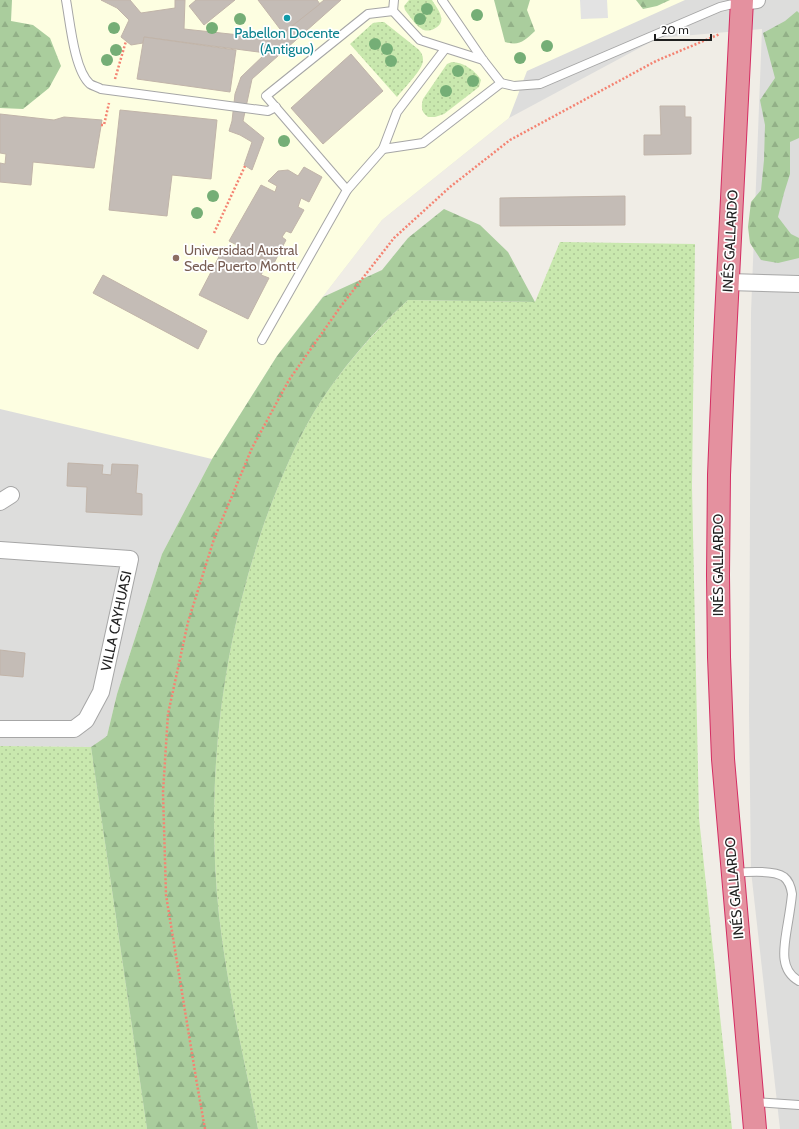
<svg xmlns="http://www.w3.org/2000/svg" width="799" height="1129" font-family="Cabin,sans-serif">
<defs>
<pattern id="grass-dots" width="8" height="8" patternUnits="userSpaceOnUse"><rect width="8" height="8" fill="#c9e8ae"/><path d="M2 2h.1M6 6h.1" fill="none" stroke="#acc795" stroke-width="1.8" stroke-linecap="round"/></pattern>
<pattern id="forest-firs" width="22" height="20" patternUnits="userSpaceOnUse"><rect width="22" height="20" fill="#aacd9d"/><path d="M5 1l3.5 6h-7zM16 11l3.5 6h-7z" fill="#92b087"/></pattern>
</defs>
<rect width="100%" height="100%" fill="#f0ede6"/>
<path fill="#dddddc" d="M0,0H799V1129H780L751,871L749,710L751,313L762,29L658,38L509,118L382,220L277,356L212,459L162,554L117,694L107,736L91,747L0,746Z"/>
<path fill="#fdfee1" d="M0,0H685L527,71L509,118L382,220L277,356L212,459L0,409Z"/>
<g fill="url(#grass-dots)">
<path d="M409,0H432C435,5 440,11 441,17C444,26 429,34 422,29C416,26 409,15 405,10L404,6Z"/>
<path d="M379,22H384L418,49C421,52 423,55 423,60C423,70 403,89 397,97L350,44L373,23Z"/>
<path d="M452,62C463,62 476,71 481,80L479,87L444,114L435,117H428C421,112 421,107 423,99L447,64Z"/>
<path d="M560,242L695,244L692,486L699,818L732,1129H258C244,1058 227,987 219,915C205,782 221,647 265,521C279,483 294,446 314,412C340,370 372,334 408,300L535,302Z"/>
<path d="M0,746L91,747L147,1129H0Z"/>
</g>
<g fill="url(#forest-firs)">
<path d="M0,0H12L11,21L33,25L50,38L61,66L49,88L23,109L0,108Z"/>
<path d="M494,0H530L527,10L535,31C524,41 520,46 505,42Z"/>
<path d="M636,0H670L657,6L643,9Z"/>
<path d="M797,11L799,13V138L790,142V174L784,193L778,217L791,234L799,238V258L778,263L761,260L750,243L748,227L751,202L761,190L764,160L765,125L760,100L775,78L763,33L785,21Z"/>
<path d="M444,209L480,225L508,252L535,302L408,300C372,333 340,370 314,412C294,446 279,483 265,521C221,647 205,783 219,915C227,987 244,1058 258,1129H147L91,747L107,736L117,694L162,554L212,459L277,356L323,297L382,270L408,238Z"/>
</g>
<path fill="#e3e3e3" d="M580,0H607L608,18L581,19Z"/>
<g fill="#c4bcb6" stroke="#c1b4a9">
<path d="M101,0H130L141,13L175,8V0H185L184,29L276,39L324,0H341L252,79L243,121L264,138L252,170L244,165L252,142L240,135L229,131L232,121L235,94L241,77L266,53L144,37L143,43L131,45L121,37L129,20L117,8Z"/>
<path d="M196,0H235L204,25L189,6Z"/>
<path d="M258,0H317L320,4L283,33Z"/>
<path d="M144,37L236,50L230,92L137,79Z"/>
<path d="M351,54L383,91L323,144L291,108Z"/>
<path d="M660,106H685V117H691V154L644,155V135H661Z"/>
<path d="M120,110L217,120L211,179L172,175L167,216L109,210Z"/>
<path d="M0,114L54,120L64,117L102,120L94,168L33,162L31,185L0,182V163L5,164L6,154L0,153Z"/>
<path d="M304,167L322,177L309,202L301,198L298,207L304,210L291,233L286,231L282,237L286,240L273,265L268,261L229,241L261,185L275,192L277,186L268,181L278,171L288,170L298,176Z"/>
<path d="M625,196V225L500,226V198Z"/>
<path d="M238,246L268,261L261,275L269,278L248,319L199,295L224,247L235,252Z"/>
<path d="M103,275L207,331L198,349L93,293Z"/>
<path d="M68,463L103,465L102,474L111,475L112,464L138,465L136,493L142,494V515L86,512L87,487L67,486Z"/>
<path d="M0,650L25,653L23,677L0,675Z"/>
</g>
<g fill="none" stroke-linecap="round" stroke-linejoin="round">
<g stroke="#a6a6a6" stroke-width="10">
<g id="lane">
<path d="M66,0C70,21 74,70 90,84C93,86 98,87 101,89L268,111L276,107"/>
<path d="M394,0L393,11L420,40L483,60"/>
<path d="M442,0L483,60L501,83L514,86L540,84L720,7L741,2"/>
<path d="M383,149L423,143L501,83"/>
<path d="M347,190L266,96L368,14L393,11"/>
<path d="M262,340L347,190L383,149L397,112L445,49"/>
<path d="M734,873C745,872 774,870 784,877C789,881 791,887 792,894C791,905 789,916 787,928C784,947 779,970 799,981"/>
<path d="M754,1102L799,1105"/>
</g>
</g>
<g stroke="#a6a6a6" stroke-width="18">
<g id="street">
<path d="M741,2L757,0"/>
<path d="M728,282L799,284"/>
<path d="M0,502L11,495"/>
<path d="M0,550L130,559L101,692L86,720L74,729H0"/>
</g>
</g>
<g stroke="#d42d62" stroke-width="24">
<path id="highway" d="M742,0L723,377L719,475L718,575L719,657L723,759L755,1129"/>
</g>
<g stroke="#f48372" stroke-width="2.5" stroke-dasharray="2 2" stroke-linecap="butt">
<path d="M115,79L126,41"/>
<path d="M101,125H104L109,103"/>
<path d="M214,233L245,166"/>
<path d="M205,1129L197,1084L166,895L163,792L168,714L188,622L214,539L252,448L289,380L341,306L394,238L450,187L510,140L656,61L720,34"/>
</g>
<use href="#lane" stroke="#fff" stroke-width="8"/>
<use href="#street" stroke="#fff" stroke-width="16"/>
<use href="#highway" stroke="#e4919f" stroke-width="22"/>
</g>
<g fill="#75ae76">
<circle cx="427" cy="9" r="6"/>
<circle cx="477" cy="15" r="6"/>
<circle cx="240" cy="19" r="6"/>
<circle cx="420" cy="19" r="6"/>
<circle cx="114" cy="28" r="6"/>
<circle cx="212" cy="28" r="6"/>
<circle cx="375" cy="44" r="6"/>
<circle cx="547" cy="46" r="6"/>
<circle cx="387" cy="49" r="6"/>
<circle cx="116" cy="50" r="6"/>
<circle cx="520" cy="58" r="6"/>
<circle cx="107" cy="60" r="6"/>
<circle cx="391" cy="61" r="6"/>
<circle cx="458" cy="71" r="6"/>
<circle cx="473" cy="81" r="6"/>
<circle cx="446" cy="91" r="6"/>
<circle cx="284" cy="141" r="6"/>
<circle cx="213" cy="196" r="6"/>
<circle cx="197" cy="213" r="6"/>
</g>
<circle fill="#0f9aa8" stroke="#fff" stroke-width="1.5" cx="287" cy="18" r="4"/>
<circle fill="#8d6e63" stroke="#fff" stroke-width="1.5" cx="176" cy="258" r="4"/>
<g text-anchor="middle" stroke-width="3.5" stroke-linejoin="round" paint-order="stroke">
<g font-size="14" fill="#0d838f" stroke="#fff">
<text x="287" y="38">Pabellon Docente<tspan x="287" dy="16">(Antiguo)</tspan></text>
</g>
<g font-size="14" fill="#1f1f1f" stroke="#fff">
<text transform="translate(730 241) rotate(-87)" y="5">INÉS GALLARDO</text>
<text transform="translate(718 565) rotate(-90)" y="5">INÉS GALLARDO</text>
<text transform="translate(116 621) rotate(-78)" y="5">VILLA CAYHUASI</text>
<text transform="translate(734 888) rotate(-95)" y="5">INÉS GALLARDO</text>
</g>
<g font-size="14" fill="#785e54" stroke="#fff" text-anchor="start">
<text x="184" y="255">Universidad Austral<tspan x="184" dy="16">Sede Puerto Montt</tspan></text>
</g>
</g>
<path d="M655 34v6h56v-6" fill="none" stroke="#1f1f1f" stroke-width="2"/>
<text x="661" y="34" font-size="12" fill="#1f1f1f" stroke="#ffffff" stroke-width="3" paint-order="stroke">20 m</text>
</svg>
